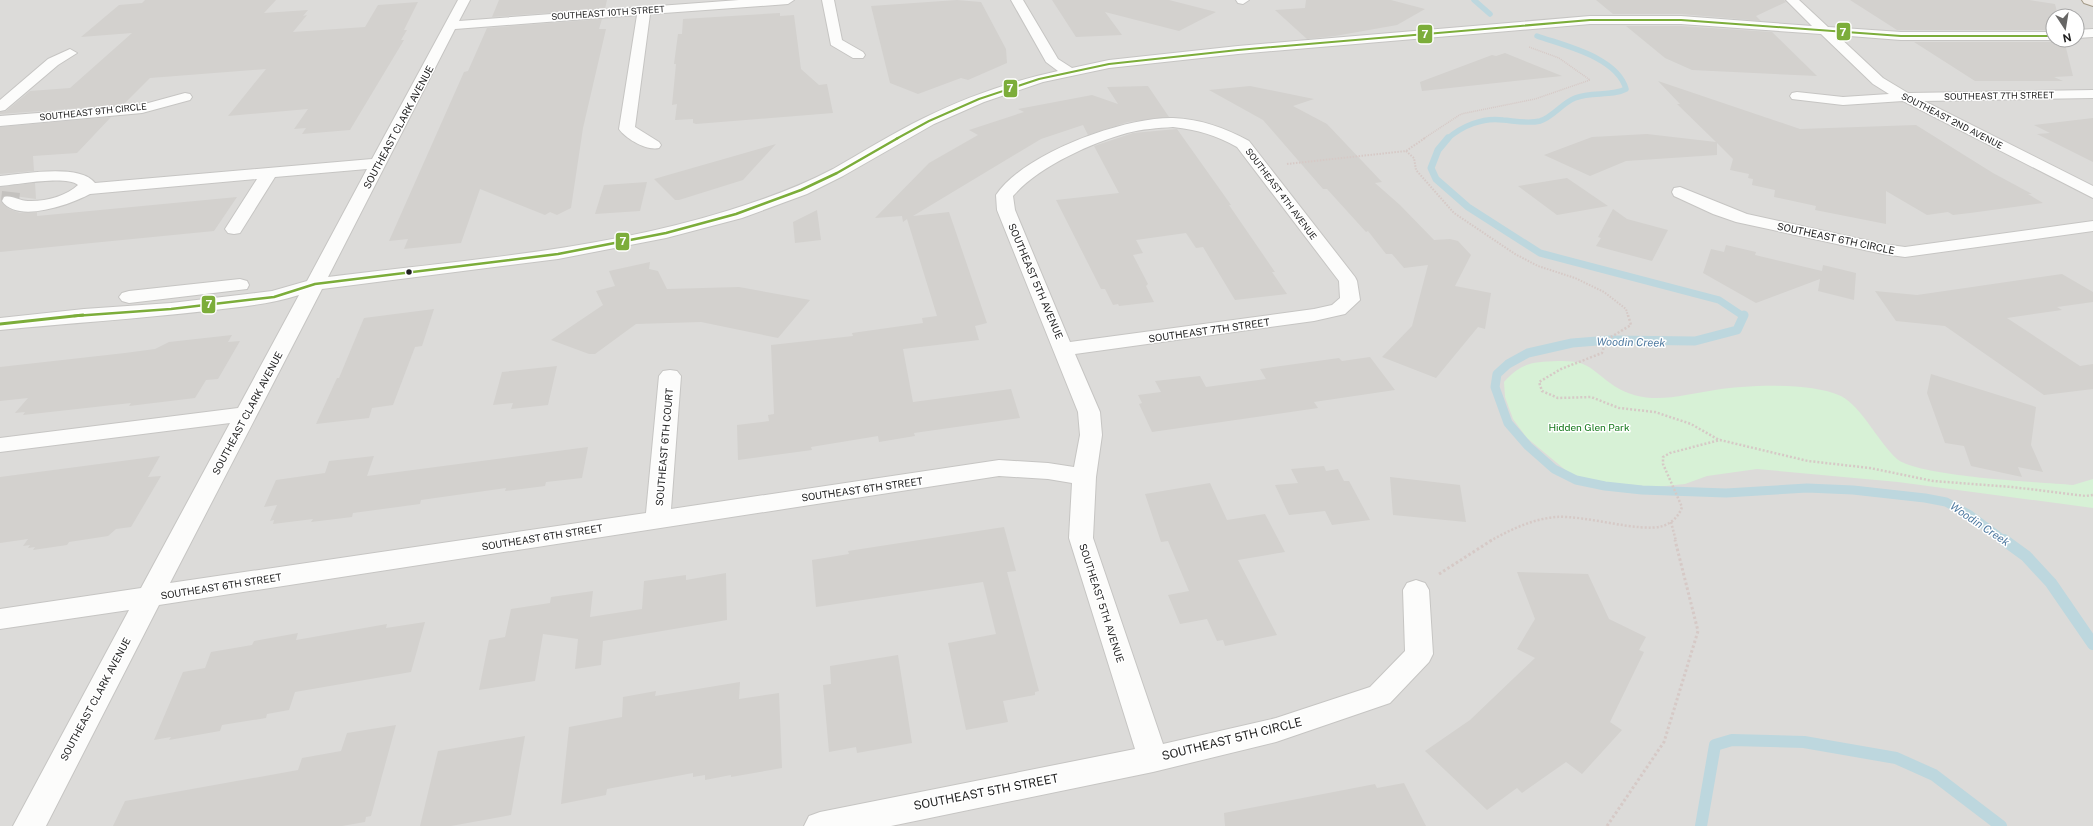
<svg xmlns="http://www.w3.org/2000/svg" width="2093" height="826" font-family="'Public Sans',sans-serif">
<rect width="100%" height="100%" fill="#edebe7"/>
<path fill="#dcdbd9" fill-rule="evenodd" d="M0,0H2093V826H0ZM2053,16H2077V40H2053Z"/>
<path fill="#d7f1d6" d="M1558,361C1564,361 1571,361 1577,362C1590,365 1599,375 1610,383C1622,392 1636,397 1652,398C1673,399 1694,393 1715,390C1749,385 1809,382 1841,396C1861,406 1879,443 1897,459C1919,477 2040,482 2073,485L2093,479V508L1898,482L1757,469L1707,476L1685,484L1655,487L1594,481L1569,473L1527,438L1513,419L1505,397L1504,382C1522,362 1533,362 1558,361Z"/>
<g fill="none" stroke-linecap="round" stroke-linejoin="round">
<g stroke="#bdd7de" stroke-width="5.5">
<path d="M1474,0L1490,14"/>
<path d="M1447,139C1462,126 1483,117 1503,120C1515,121 1528,124 1540,121C1553,117 1562,103 1575,98C1592,91 1611,97 1626,89C1617,57 1565,46 1537,36"/>
</g>
<path stroke="#bdd7de" stroke-width="7" d="M1448,138L1438,150L1431,168L1436,179L1468,207L1540,253L1719,300L1743,316"/>
<path stroke="#bdd7de" stroke-width="9" d="M1744,315L1737,330L1695,341L1610,340L1572,343L1528,353L1508,364L1497,374L1495,387L1508,423L1528,446L1554,469L1576,480L1605,486L1642,490L1726,493L1807,488L1853,490L1925,498L1946,502L1970,515L2005,541"/>
<g stroke="#bdd7de" stroke-width="12">
<path d="M2004,540L2026,556L2051,583L2093,644"/>
<path d="M1701,826L1715,745L1732,740L1804,742L1896,758L1934,775L2001,826"/>
</g>
</g>
<g fill="#d3d1ce">
<path d="M145,0H276L264,13L308,10L303,16L307,15L293,32L365,27L378,5L418,2L404,30H407L401,40H404L350,130L302,134L306,128L294,129L308,109L228,116L266,69L150,78L123,105L0,114V112L6,111L30,91L70,88L132,33L81,37L119,5L142,3Z"/>
<path d="M499,0H607L605,9L492,17Z"/>
<path d="M957,0L981,2L1006,49L1007,63L968,80L961,78L918,94L890,83L871,6Z"/>
<path d="M1052,0H1169L1216,12L1179,31L1105,12L1122,35L1076,37Z"/>
<path d="M1306,0H1391L1425,9L1397,25L1335,36L1307,39L1275,10L1305,8Z"/>
<path d="M1596,0H1784L1786,2L1756,16L1761,21L1681,14H1613Z"/>
<path d="M1850,0H2029L2055,4L2058,16H2053V30H1897Z"/>
<path d="M780,13V16L794,15L801,69L819,85L827,84L833,113L696,124L693,123V119L675,120L677,104L672,105L676,64H674L678,34H682L683,19Z"/>
<path d="M602,19L599,29H606L583,128L571,208L557,215L550,212L545,215L480,189L461,243L404,249L408,239L389,241L464,72L468,71L487,28Z"/>
<path d="M1626,26H1681L1772,32L1817,76L1692,70L1665,58Z"/>
<path d="M2054,40H2064L2073,76L2054,77L2063,81H1975L1914,42H2053Z"/>
<path d="M1505,53L1562,76L1422,91L1420,82L1492,55L1496,56Z"/>
<path d="M1658,81L1800,129L1916,125L1993,173L2032,194H2028L2043,203L1970,213L1953,215L1948,212L1927,215L1886,191V224L1815,210L1816,206L1774,197L1775,190L1752,185L1753,179L1748,178L1749,174L1730,170L1733,159L1717,143V155L1626,161L1590,176L1544,155L1592,137L1647,134L1716,142L1677,104H1680Z"/>
<path d="M1148,86L1169,117L1128,122L1088,135L1083,125L1041,139L913,216L949,212L987,323L975,326L979,340L903,349L913,402L1011,389L1020,418L914,433L915,436L879,442L878,436L811,447L812,450L738,460L737,425L769,421L768,415L774,414L771,345L853,336L852,333L923,323L922,318L937,316L907,219L903,222L902,216L875,218L929,163L978,135L969,130L1024,112L1018,109L1092,95L1118,104L1107,87Z"/>
<path d="M1250,86L1314,99L1293,106L1327,124L1382,182L1375,183L1400,205L1434,240L1450,239L1458,241L1471,255L1455,286L1491,293L1485,329L1478,327L1436,378L1382,357L1412,326L1428,265L1404,268L1392,254H1386L1368,231L1366,232L1327,189H1323L1263,120L1209,90Z"/>
<path d="M111,117L77,153L33,156L34,171L0,174V127Z"/>
<path d="M2093,118V162L2037,134L2050,133L2034,125Z"/>
<path d="M1177,129L1231,205H1229L1275,272H1272L1287,294L1235,300L1203,247L1196,248L1186,233L1136,240L1143,253L1133,255L1148,284L1146,286L1154,302L1119,306L1118,304L1113,305L1105,289H1101L1056,200L1119,193L1094,146L1133,133Z"/>
<path d="M776,144L743,180L679,200H675L654,179Z"/>
<path d="M1567,178L1608,206L1557,215L1518,186Z"/>
<path d="M647,182L640,211L595,214L604,185Z"/>
<path d="M35,183L36,199L7,195L3,196L1,201L9,209L20,213L37,212V216L237,197L214,231L0,252V187Z"/>
<path d="M1613,209L1627,219L1668,230L1652,261L1596,246L1601,238L1598,237Z"/>
<path d="M817,210L821,240L795,243L793,222Z"/>
<path d="M1726,245L1756,252L1755,255L1822,271L1823,265L1856,273L1854,300L1818,291L1820,279L1756,303L1703,273L1711,249L1724,252Z"/>
<path d="M650,262L649,269L658,271L667,289L739,287L810,300L778,338L701,322L636,324L595,354H589L551,340L603,305L596,291L615,286L609,271Z"/>
<path d="M2062,274L2093,292V302L2057,307L2062,310L2007,318L2080,366L2093,364V389L2044,395L1945,326L1896,321L1875,291L1917,295Z"/>
<path d="M434,309L422,346L415,347L393,405L372,408L369,418L316,424L337,378H339L364,318Z"/>
<path d="M232,335L228,342L240,341L218,379L206,380L195,398L129,406L131,403L23,415L25,412L15,413L28,398L0,401V367L125,353L155,349L169,342Z"/>
<path d="M1370,357L1395,390L1314,402L1318,408L1152,432L1139,404L1142,403L1138,395L1161,392L1155,381L1200,376L1206,387L1266,379L1260,369L1339,358L1342,361Z"/>
<path d="M557,366L548,405L511,409L513,403L493,405L502,372Z"/>
<path d="M1931,374L2036,407L2031,445L2043,472L2018,467L2022,477L1971,466L1964,446L1945,443L1927,393Z"/>
<path d="M588,447L582,478L546,482L545,486L505,491L506,488L421,500L420,504L353,513L352,517L311,522L313,519L273,524L274,520L270,521L277,505L264,507L276,480L325,473L329,461L374,456L367,476Z"/>
<path d="M160,456L148,477L161,476L131,527L116,529L108,536L69,542L67,545L33,550L35,547L28,548L30,545L23,546L28,539L0,543V477Z"/>
<path d="M1324,466L1326,471L1338,469L1344,481H1349L1370,520L1332,525L1325,511L1289,515L1275,485L1298,483L1291,469Z"/>
<path d="M1390,477L1460,485L1466,522L1393,515Z"/>
<path d="M1210,483L1227,520L1265,514L1285,552L1238,560L1277,635L1225,646L1223,640L1217,641L1207,619L1180,624L1168,595L1189,591L1168,541L1161,542L1145,494Z"/>
<path d="M1004,527L1016,571L1007,572L1039,691L1035,692V695L1003,701L1008,722L966,730L948,643L996,634L983,582L816,607L812,560L849,554L848,551Z"/>
<path d="M1517,572L1588,574L1609,619L1646,637L1639,650L1644,652L1610,722L1622,730L1582,774L1566,762L1522,793L1517,788L1487,810L1425,751L1470,720L1535,658L1517,649L1535,619Z"/>
<path d="M726,573L727,620L603,641L601,665L575,669L578,639L543,634L535,681L479,690L489,640L505,637L511,609L550,603L551,597L593,591L590,617L642,609L644,581L686,575V580Z"/>
<path d="M425,622L411,672L295,692L289,710L267,714L266,718L222,725L220,731L169,740L171,737L154,740L183,672L205,668L211,652L252,645L254,641L298,633L296,640L387,624L386,628Z"/>
<path d="M898,655L912,743L857,753L856,747L829,752L823,685L831,684L830,666Z"/>
<path d="M740,682L739,699L779,693L782,768L731,777V775L705,780V775L693,777V773L607,789L606,795L561,804L569,727L622,717L623,697L656,691L655,696Z"/>
<path d="M396,725L371,816L366,817L365,822L342,826H113L125,801L298,770L302,758L341,751L347,733Z"/>
<path d="M525,736L511,815L451,826H420L438,751Z"/>
<path d="M1404,783L1426,826H1225L1224,813L1375,784L1377,788Z"/>
</g>
<g fill="none" stroke-linecap="round" stroke-linejoin="round">
<path stroke="#c4c2bf" stroke-width="18" stroke-dasharray="18 8" stroke-linecap="butt" d="M10,201L11,192"/>
<g stroke="#c6c5c3" stroke-width="2">
<g id="minor">
<path d="M458,0H470L459,21L739,0H794L788,4L650,14L635,127L659,142L661,145L659,148C647,151 626,139 619,129L637,15L455,29L328,277C462,260 600,251 730,210C765,199 801,186 833,169C863,152 893,133 924,118C966,97 1012,81 1058,71L1046,62L1011,0H1023L1058,59L1072,68L1109,60L1238,46L1590,16H1681L1812,26L1786,0H1799L1828,27L1901,32H2053V40H1901L1837,35L1883,78L1908,93L2093,90V98L1924,101L2093,186V198L1903,101L1843,105L1792,99L1790,96L1792,93L1797,92L1843,97L1889,94L1873,84L1821,34L1681,24H1590L1238,54L1109,68L1043,82L984,102L934,124L843,176L807,194L742,218L666,238L558,259L322,289L170,583L646,513L659,376L663,371L670,370L677,371L681,376L671,509L999,460L1048,463L1074,467L1080,435L1078,412L997,210L996,195C1024,153 1124,117 1173,118C1201,119 1225,128 1249,141L1355,277L1357,281L1360,300L1345,314L1314,321L1075,354L1100,412L1102,435L1096,477L1093,538L1163,744L1276,718L1370,687L1405,651L1403,590L1407,583L1416,580L1425,583L1429,590L1433,654L1429,662L1390,703L1276,742L1153,772L891,826H804L809,816L820,812L1135,749L1069,538L1072,483L1048,479L999,476L159,605L46,826H13L129,610L0,629V609L141,588L230,423L0,452V438L238,408L299,295C268,305 237,307 206,311C137,319 69,323 0,330V318L84,309L171,303L272,291L307,281L367,169L275,177L240,233L234,234L228,233L225,229L257,179L90,194C71,204 18,224 2,201L4,197C13,195 19,201 28,201C44,202 67,196 78,185C65,175 17,185 0,186V176C23,174 80,163 95,183L372,159ZM1173,127C1199,130 1215,135 1237,147L1339,281L1340,298L1332,305L1314,309L1070,342L1015,210L1013,196C1038,167 1091,143 1127,133C1142,129 1158,128 1173,127Z"/>
<path d="M822,0H834L842,40L863,52L865,55L863,58H853L831,45Z"/>
<path d="M1236,0H1249L1243,4L1238,3Z"/>
<path d="M2093,29V37L2077,38V30Z"/>
<path d="M70,49L77,53L58,65L5,110L0,111V100L48,59Z"/>
<path d="M185,93L190,94L192,97L190,100L142,113L0,126V116L141,105Z"/>
<path d="M1680,187L1747,214L1883,244L1905,247L2093,221V231L1905,257L1883,254L1736,222L1713,214L1674,196L1672,192L1674,188Z"/>
<path d="M240,279L247,281L249,285L247,289L129,303L122,301L119,297L122,293L129,291Z"/>
</g>
</g>
<g stroke="#a29885" stroke-width="2">
<path id="major" d="M2082,0H2093V6L2084,3Z"/>
</g>
<path stroke="#d6c9c6" stroke-width="1.5" stroke-dasharray="1 1" stroke-linecap="butt" d="M1423,139L1461,114L1535,99L1590,80L1559,58L1529,47"/>
<g stroke="#d6c9c6" stroke-width="2" stroke-dasharray="1.5 1.5" stroke-linecap="butt">
<path d="M1406,151L1414,158L1416,170L1454,213L1515,254L1538,266L1575,278L1604,292L1626,309L1628,316"/>
<path d="M1287,164L1406,151L1425,138"/>
</g>
<g stroke="#d6c9c6" stroke-width="2.5" stroke-dasharray="2 2" stroke-linecap="butt">
<path d="M1628,315L1631,325L1606,340L1602,353L1561,369L1539,382L1542,391L1558,398L1591,397L1619,408L1655,412L1691,424L1719,440"/>
<path d="M1671,522L1676,541"/>
<path d="M1490,541C1510,530 1532,519 1556,517C1587,515 1639,533 1663,526C1672,523 1679,516 1682,507L1663,464V457L1670,453L1720,440L1808,461L1870,468L1933,481L2012,487L2086,496L2093,495"/>
</g>
<g stroke="#d6c9c6" stroke-width="3" stroke-dasharray="2.5 2.5" stroke-linecap="butt">
<path d="M1439,574L1492,540"/>
<path d="M1607,826L1664,742L1698,631L1675,540"/>
</g>
<use href="#minor" fill="#fcfcfb" fill-rule="evenodd"/>
<use href="#major" fill="#f0ebe5" fill-rule="evenodd"/>
<g stroke="#fff" stroke-width="4">
<path id="bus-1-far2" d="M896,139L929,121L979,99L1039,79L1109,64L1238,50L1590,20H1681L1901,36H2053"/>
</g>
<g stroke="#fff" stroke-width="5">
<path id="bus-1-far1" d="M74,316L171,309L274,297L315,284L558,254L666,233L736,214L801,190L837,173L898,138"/>
</g>
<g stroke="#fff" stroke-width="6">
<path id="bus-1" d="M0,324L83,315"/>
</g>
<use href="#bus-1-far2" stroke="#7cad3a" stroke-width="2"/>
<use href="#bus-1-far1" stroke="#7cad3a" stroke-width="2.5"/>
<use href="#bus-1" stroke="#7cad3a" stroke-width="3"/>
</g>
<circle fill="#1f1f1f" stroke="#fff" stroke-width="1.5" cx="409" cy="272" r="3.5"/>
<g text-anchor="middle" stroke-width="3" stroke-linejoin="round" paint-order="stroke">
<g font-size="9" fill="#1f1f1f" stroke="#fff">
<text transform="translate(608 13) rotate(-4)" y="3">SOUTHEAST 10TH STREET</text>
<text transform="translate(1999 96) rotate(-1)" y="3">SOUTHEAST 7TH STREET</text>
<text transform="translate(93 112) rotate(-6)" y="3">SOUTHEAST 9TH CIRCLE</text>
<text transform="translate(1952 121) rotate(27)" y="3">SOUTHEAST 2ND AVENUE</text>
<text transform="translate(1281 194) rotate(53)" y="3">SOUTHEAST 4TH AVENUE</text>
</g>
<g font-size="10" fill="#1f1f1f" stroke="#fff">
<text transform="translate(398 127) rotate(-62)" y="4">SOUTHEAST CLARK AVENUE</text>
<text transform="translate(1836 238) rotate(12)" y="4">SOUTHEAST 6TH CIRCLE</text>
<text transform="translate(1036 281) rotate(67)" y="4">SOUTHEAST 5TH AVENUE</text>
<text transform="translate(1209 330) rotate(-8)" y="4">SOUTHEAST 7TH STREET</text>
<text transform="translate(247 413) rotate(-62)" y="4">SOUTHEAST CLARK AVENUE</text>
<text transform="translate(664 447) rotate(-85)" y="4">SOUTHEAST 6TH COURT</text>
<text transform="translate(862 489) rotate(-8)" y="4">SOUTHEAST 6TH STREET</text>
<text transform="translate(542 537) rotate(-9)" y="4">SOUTHEAST 6TH STREET</text>
<text transform="translate(221 586) rotate(-9)" y="4">SOUTHEAST 6TH STREET</text>
<text transform="translate(1102 603) rotate(72)" y="4">SOUTHEAST 5TH AVENUE</text>
<text transform="translate(95 699) rotate(-62)" y="4">SOUTHEAST CLARK AVENUE</text>
</g>
<g font-size="10" fill="#137719" stroke="#fff">
<text x="1589" y="431">Hidden Glen Park</text>
</g>
<g font-size="11" font-style="italic" fill="#4e79a0" stroke="#fff">
<text transform="translate(1631 342) rotate(1)" y="4">Woodin Creek</text>
<text transform="translate(1980 524) rotate(34)" y="4">Woodin Creek</text>
</g>
<g font-size="12" fill="#1f1f1f" stroke="#fff">
<text transform="translate(1232 739) rotate(-14)" y="4">SOUTHEAST 5TH CIRCLE</text>
<text transform="translate(986 792) rotate(-11)" y="4">SOUTHEAST 5TH STREET</text>
</g>
</g>
<g stroke="#fff" stroke-width="1.5">
<rect x="1836" y="22" width="15" height="19" rx="4" fill="#7cad3a"/>
<rect x="1417" y="24" width="16" height="20" rx="4" fill="#7cad3a"/>
<rect x="1003" y="79" width="15" height="19" rx="4" fill="#7cad3a"/>
<rect x="615" y="232" width="15" height="19" rx="4" fill="#7cad3a"/>
<rect x="201" y="295" width="15" height="19" rx="4" fill="#7cad3a"/>
</g>
<g font-size="11" text-anchor="middle" font-weight="bold" fill="#fff">
<text x="1843" y="36">7</text>
<text x="1425" y="38">7</text>
<text x="1010" y="92">7</text>
<text x="623" y="245">7</text>
<text x="209" y="308">7</text>
</g>
<g transform="translate(2065 28) rotate(168)"><circle r="19" fill="#ffffff" stroke="#a5a5a5"/>
<path d="M0-3L7 15L0 10L-7 15Z" fill="#676665"/>
<text y="-6" font-size="11" font-weight="bold" text-anchor="middle" fill="#1f1f1f">N</text>
</g>
</svg>
